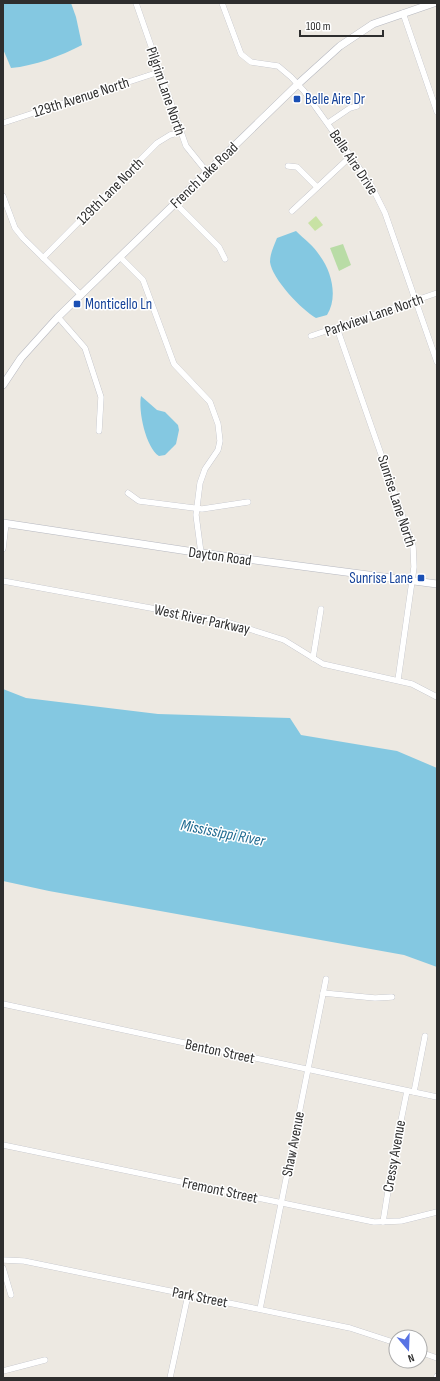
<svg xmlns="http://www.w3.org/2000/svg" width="440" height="1381" font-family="'Sofia Sans Condensed',sans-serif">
<rect width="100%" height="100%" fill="#ede9e2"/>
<path fill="#b9dca6" d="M343,244L351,265L339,271L330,248Z"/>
<path fill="#c8e2a4" d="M316,216L323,225L315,231L308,223Z"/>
<g fill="#84c8e1">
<path d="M3,3H71L76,17L82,45C61,56 34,66 11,68L3,49Z"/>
<path d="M296,231C304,239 314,246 320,256C332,272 338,298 327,315L316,318C302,310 272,279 270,262C270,253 274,246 277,238Z"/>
<path d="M141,396L157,410L165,412L178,425L179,430L176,444L165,455L159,456C146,448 138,411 141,396Z"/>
<path d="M3,689L26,698L158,714L290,718L301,735L397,751L437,768V967L404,955L49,891L3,881Z"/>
</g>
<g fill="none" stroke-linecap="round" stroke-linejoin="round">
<g stroke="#b6b8c0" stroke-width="6">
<g id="minor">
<path d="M136,3L186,146L207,172"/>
<path d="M222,3L241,54L251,62L278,66L291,77L304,91L370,183L385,213L437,362"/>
<path d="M403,13L437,112"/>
<path d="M3,123L159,72"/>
<path d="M328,123L350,108L357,106"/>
<path d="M288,166L297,167L317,187"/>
<path d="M3,196L15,228L23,238L81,295"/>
<path d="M175,203L219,247L225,259"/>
<path d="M292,211L351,156"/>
<path d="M120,257L143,280L174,364L210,402L218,424L220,441L218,450L205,469L200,483L196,515L201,553"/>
<path d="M43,258L157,143L170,135L181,132"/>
<path d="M58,317L85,348L101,397L99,431"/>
<path d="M337,328L413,546L414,567L398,680"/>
<path d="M311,336L437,293"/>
<path d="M128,493L139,501L202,509L248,502"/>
<path d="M3,549L6,523"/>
<path d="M3,581L227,622L284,640L323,664L412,684L437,697"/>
<path d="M313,658L321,609"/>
<path d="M323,993L375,998L392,997"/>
<path d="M3,1004L437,1097"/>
<path d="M414,1092L425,1036"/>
<path d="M3,1145L374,1222L401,1221L437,1212"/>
<path d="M383,1222L393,1160L407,1091"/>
<path d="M3,1260L24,1261L350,1328L396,1343"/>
<path d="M3,1268L11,1295"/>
<path d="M260,1309L326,979"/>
<path d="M420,1352L437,1358"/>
<path d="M3,1371L45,1360"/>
<path d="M170,1378L188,1295"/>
<path d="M436,1378L437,1376"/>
</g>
</g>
<g stroke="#b6b8c0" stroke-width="8">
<path id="tertiary" d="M3,385L21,358L58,317L298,84L340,46L373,24L434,3"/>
</g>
<g stroke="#b6b8c0" stroke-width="8">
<path id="secondary" d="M3,523L201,553L437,584"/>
</g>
<use href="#minor" stroke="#fff" stroke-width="5.5"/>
<use href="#tertiary" stroke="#fff" stroke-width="7"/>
<use href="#secondary" stroke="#fff" stroke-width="7"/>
</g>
<g fill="#1a4fb4" stroke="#fff" stroke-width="1.5">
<rect x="293" y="95" width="8" height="8" rx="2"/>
<rect x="73" y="300" width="8" height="8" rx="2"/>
<rect x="417" y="574" width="8" height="8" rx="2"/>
</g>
<g text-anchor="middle" stroke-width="3" stroke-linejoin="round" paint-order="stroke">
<g font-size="15" fill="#2e2e2e" stroke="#fff">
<text transform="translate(166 91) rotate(71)" y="5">Pilgrim Lane North</text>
<text transform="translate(81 97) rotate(-18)" y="5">129th Avenue North</text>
<text transform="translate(354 162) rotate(56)" y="5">Belle Aire Drive</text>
<text transform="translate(204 175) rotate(-44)" y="5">French Lake Road</text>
<text transform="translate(110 191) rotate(-45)" y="5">129th Lane North</text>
<text transform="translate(374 315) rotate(-19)" y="5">Parkview Lane North</text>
<text transform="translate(397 501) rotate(72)" y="5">Sunrise Lane North</text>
<text transform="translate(220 556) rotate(8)" y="5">Dayton Road</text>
<text transform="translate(202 619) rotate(12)" y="5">West River Parkway</text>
<text transform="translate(220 1051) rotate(12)" y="5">Benton Street</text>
<text transform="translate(293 1144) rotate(-79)" y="5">Shaw Avenue</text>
<text transform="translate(394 1156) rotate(-80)" y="5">Cressy Avenue</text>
<text transform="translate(220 1190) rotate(12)" y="5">Fremont Street</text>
<text transform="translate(200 1297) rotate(11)" y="5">Park Street</text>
</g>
<g font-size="15" fill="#164399" stroke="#fff" text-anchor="start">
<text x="305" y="104">Belle Aire Dr</text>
<text x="85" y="309">Monticello Ln</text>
<text x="413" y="583" text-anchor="end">Sunrise Lane</text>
</g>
<g font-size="16" font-style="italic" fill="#1f6a90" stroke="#fff">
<text transform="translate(223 832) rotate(11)" y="6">Mississippi River</text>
</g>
</g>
<rect width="440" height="1381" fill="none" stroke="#2e2e2e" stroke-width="8"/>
<g transform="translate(408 1349) rotate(161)"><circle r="19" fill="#ffffff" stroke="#ababab"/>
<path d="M0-3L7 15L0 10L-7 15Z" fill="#5973e4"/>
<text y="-6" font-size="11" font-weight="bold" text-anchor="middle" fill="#2e2e2e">N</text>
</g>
<path d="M300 30v6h83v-6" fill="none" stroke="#2e2e2e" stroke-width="2"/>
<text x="306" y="30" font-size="12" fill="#2e2e2e" stroke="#ffffff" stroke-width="3" paint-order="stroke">100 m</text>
</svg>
